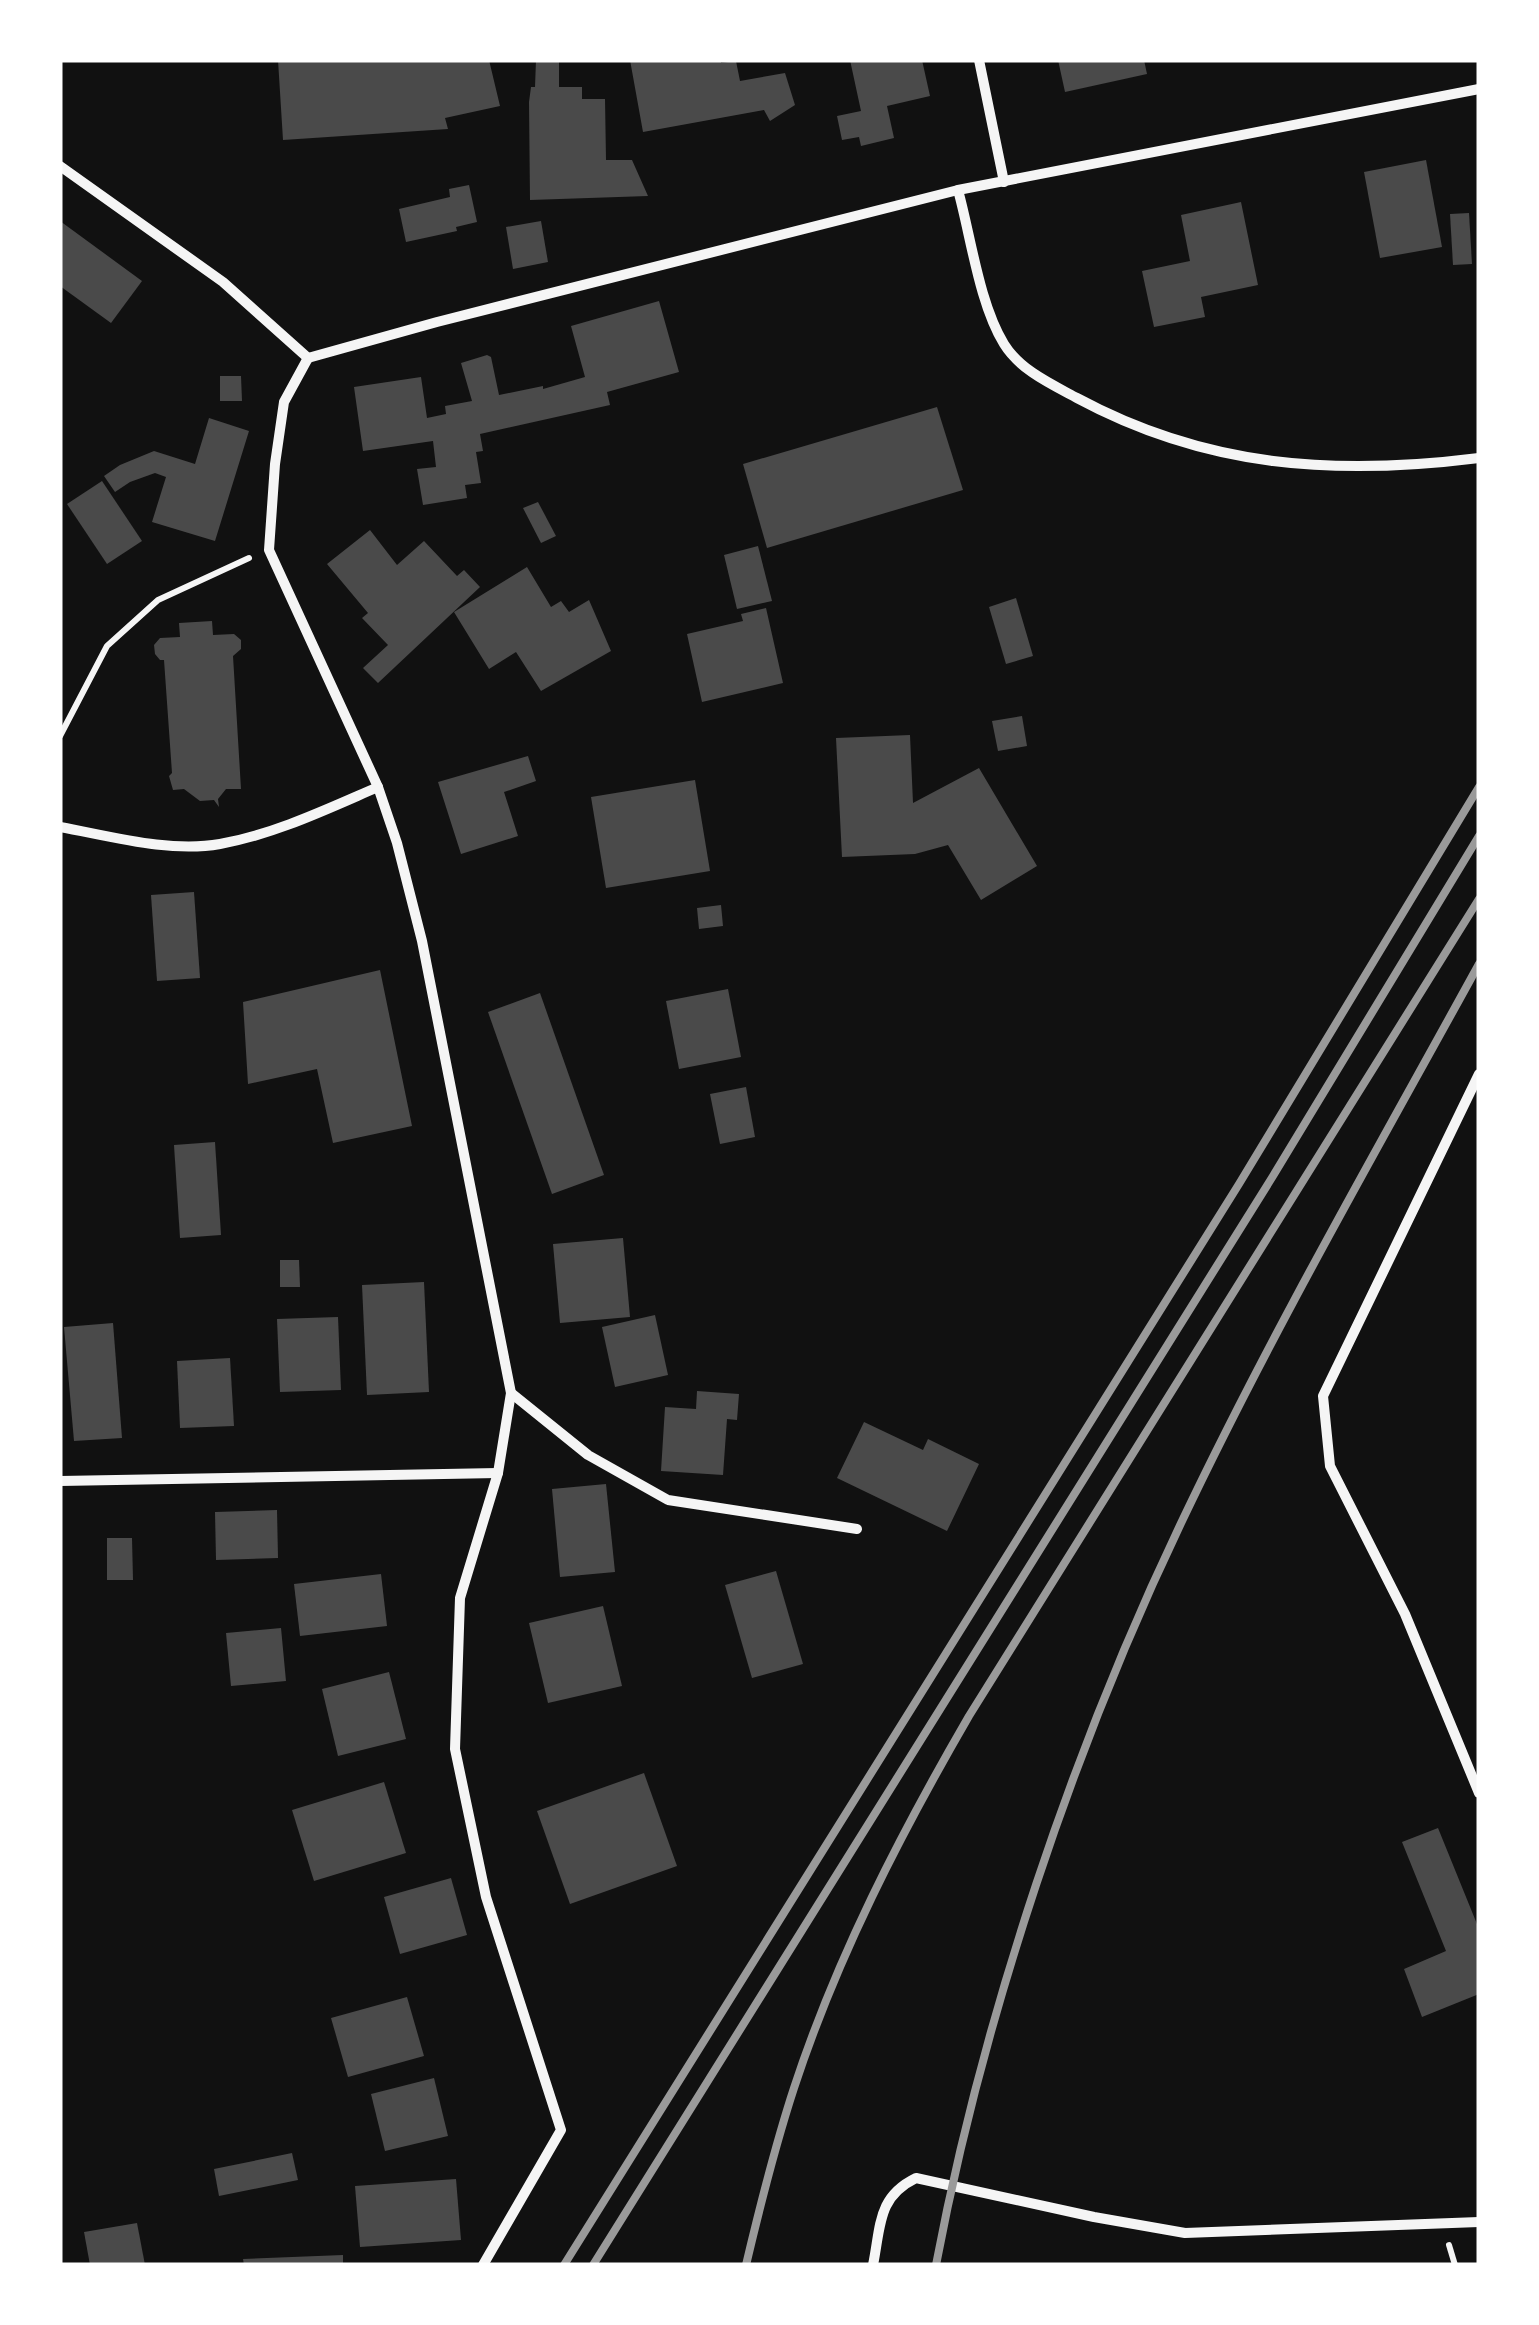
<svg xmlns="http://www.w3.org/2000/svg" width="1539" height="2325" font-family="'Golos Text',sans-serif">
<rect width="100%" height="100%" fill="#111"/>
<g fill="#4a4a4a">
<path d="M278,60H489L500,106L445,118L448,129L283,140Z"/>
<path d="M536,60H559V87H582V99H605L606,160H632L648,196L530,200L529,102L531,87H535Z"/>
<path d="M630,60H721V63L736,61L740,81L785,73L795,105L770,121L764,110L643,132Z"/>
<path d="M850,60H922L930,96L887,106L894,138L861,146L859,137L842,140L837,116L861,111Z"/>
<path d="M1058,60H1144L1147,74L1065,92Z"/>
<path d="M1426,160L1442,247L1380,258L1364,172Z"/>
<path d="M469,185L477,222L456,227L457,231L406,242L399,209L450,197L449,189Z"/>
<path d="M1241,202L1258,285L1201,297L1205,317L1154,327L1142,271L1190,261L1181,215Z"/>
<path d="M1469,213L1472,264L1453,265L1450,214Z"/>
<path d="M60,221L142,281L111,323L60,286Z"/>
<path d="M541,221L548,262L513,269L506,227Z"/>
<path d="M659,301L679,372L607,392L610,405L480,434L483,451L476,452L481,483L465,485L467,498L423,505L417,469L436,467L433,441L363,451L354,387L421,377L427,418L446,414L445,406L472,401L461,363L487,355L491,357L499,395L543,386V389L585,377L571,326Z"/>
<path d="M220,376H241L242,401H220Z"/>
<path d="M937,407L963,490L767,548L743,464Z"/>
<path d="M209,418L249,431L215,541L152,522L166,477L155,473L130,482L115,492L104,476L120,465L154,451L195,464Z"/>
<path d="M102,481L142,541L107,564L67,504Z"/>
<path d="M538,502L556,536L541,543L523,508Z"/>
<path d="M370,530L397,565L424,541L457,576L464,570L480,587L378,683L363,668L388,645L362,618L368,613L327,564Z"/>
<path d="M758,546L772,601L737,609L724,555Z"/>
<path d="M527,567L551,607L561,601L569,612L589,600L611,651L541,691L516,652L489,669L454,612Z"/>
<path d="M1016,598L1033,656L1006,664L989,607Z"/>
<path d="M766,608L783,683L702,702L687,634L743,621L741,614Z"/>
<path d="M212,621L213,635L234,634L241,640V649L233,656L241,789H226L218,799L219,807L214,800L200,801L184,789L173,790L169,776L172,773L164,660H160L155,654L154,645L160,638L180,637L179,623Z"/>
<path d="M1022,716L1027,746L998,751L992,721Z"/>
<path d="M910,735L913,803L979,768L1037,866L981,900L948,845L915,854L842,857L836,738Z"/>
<path d="M528,756L536,781L504,792L518,836L461,854L438,782Z"/>
<path d="M695,780L710,871L606,888L591,797Z"/>
<path d="M194,892L200,978L157,981L151,895Z"/>
<path d="M721,905L723,926L699,929L697,908Z"/>
<path d="M380,970L412,1126L333,1143L317,1069L248,1084L243,1002Z"/>
<path d="M728,989L741,1057L679,1069L666,1001Z"/>
<path d="M540,993L604,1175L552,1194L488,1012Z"/>
<path d="M746,1087L755,1137L720,1144L710,1094Z"/>
<path d="M215,1142L221,1235L180,1238L174,1145Z"/>
<path d="M623,1238L630,1317L560,1323L553,1244Z"/>
<path d="M280,1260H299L300,1287H280Z"/>
<path d="M424,1282L429,1392L367,1395L362,1285Z"/>
<path d="M655,1315L668,1375L615,1387L602,1327Z"/>
<path d="M338,1317L341,1390L280,1392L277,1319Z"/>
<path d="M113,1323L122,1438L74,1441L64,1327Z"/>
<path d="M230,1358L234,1426L180,1428L177,1361Z"/>
<path d="M697,1391L739,1394L737,1420L727,1419L723,1475L661,1471L665,1407L696,1409Z"/>
<path d="M864,1422L923,1450L928,1439L979,1464L947,1531L837,1478Z"/>
<path d="M606,1484L615,1572L560,1577L552,1489Z"/>
<path d="M277,1510L278,1558L216,1560L215,1512Z"/>
<path d="M107,1538H132L133,1580H107Z"/>
<path d="M776,1571L803,1664L752,1678L725,1585Z"/>
<path d="M381,1574L387,1626L300,1636L294,1584Z"/>
<path d="M603,1606L622,1686L548,1703L529,1623Z"/>
<path d="M281,1628L286,1681L231,1686L226,1633Z"/>
<path d="M389,1672L406,1739L338,1756L322,1689Z"/>
<path d="M644,1773L677,1866L570,1904L537,1811Z"/>
<path d="M384,1782L406,1853L314,1881L292,1810Z"/>
<path d="M1438,1828L1479,1929V1994L1422,2017L1404,1969L1446,1951L1402,1842Z"/>
<path d="M451,1878L467,1935L400,1954L384,1897Z"/>
<path d="M407,1997L424,2056L348,2077L331,2018Z"/>
<path d="M434,2078L448,2136L385,2151L371,2094Z"/>
<path d="M292,2153L298,2180L219,2196L214,2169Z"/>
<path d="M456,2179L461,2240L360,2247L355,2186Z"/>
<path d="M137,2223L145,2265H90L84,2232Z"/>
<path d="M343,2255V2265H244L243,2259Z"/>
</g>
<g fill="none" stroke-linecap="round" stroke-linejoin="round">
<g stroke="#f5f5f5" stroke-width="6">
<path d="M60,736L107,646L158,600L249,558"/>
<path d="M1449,2245L1455,2265"/>
</g>
<g stroke="#f5f5f5" stroke-width="10">
<path d="M979,60L1004,182"/>
<path d="M60,166L223,282L308,358"/>
<path d="M958,190C971,237 979,303 1004,344C1020,370 1051,384 1077,398C1207,468 1336,476 1479,458"/>
<path d="M308,358L284,402L275,464L269,550L378,787L397,843L422,941L511,1393L498,1473L460,1598L455,1749L486,1897L561,2130L483,2265"/>
<path d="M308,358L437,322L958,190L1479,89"/>
<path d="M60,827C110,836 169,853 220,844C275,834 327,809 378,787"/>
<path d="M1479,1074L1323,1396L1330,1466L1405,1614L1479,1793"/>
<path d="M511,1393L588,1455L668,1500L857,1529"/>
<path d="M60,1481L498,1473"/>
<path d="M873,2265C881,2226 877,2197 916,2178L1094,2217L1185,2233L1479,2222"/>
</g>
<g stroke="#9a9a9a" stroke-width="8">
<path d="M564,2265L1239,1184L1479,787"/>
<path d="M593,2265L1273,1176L1479,836"/>
<path d="M746,2265C760,2206 775,2146 794,2088C837,1957 900,1835 969,1716L1479,899"/>
<path d="M936,2265C983,2017 1074,1746 1183,1519C1273,1330 1378,1148 1479,964"/>
</g>
</g>
<rect width="1539" height="2325" fill="none" stroke="#ffffff" stroke-width="125"/>
</svg>
